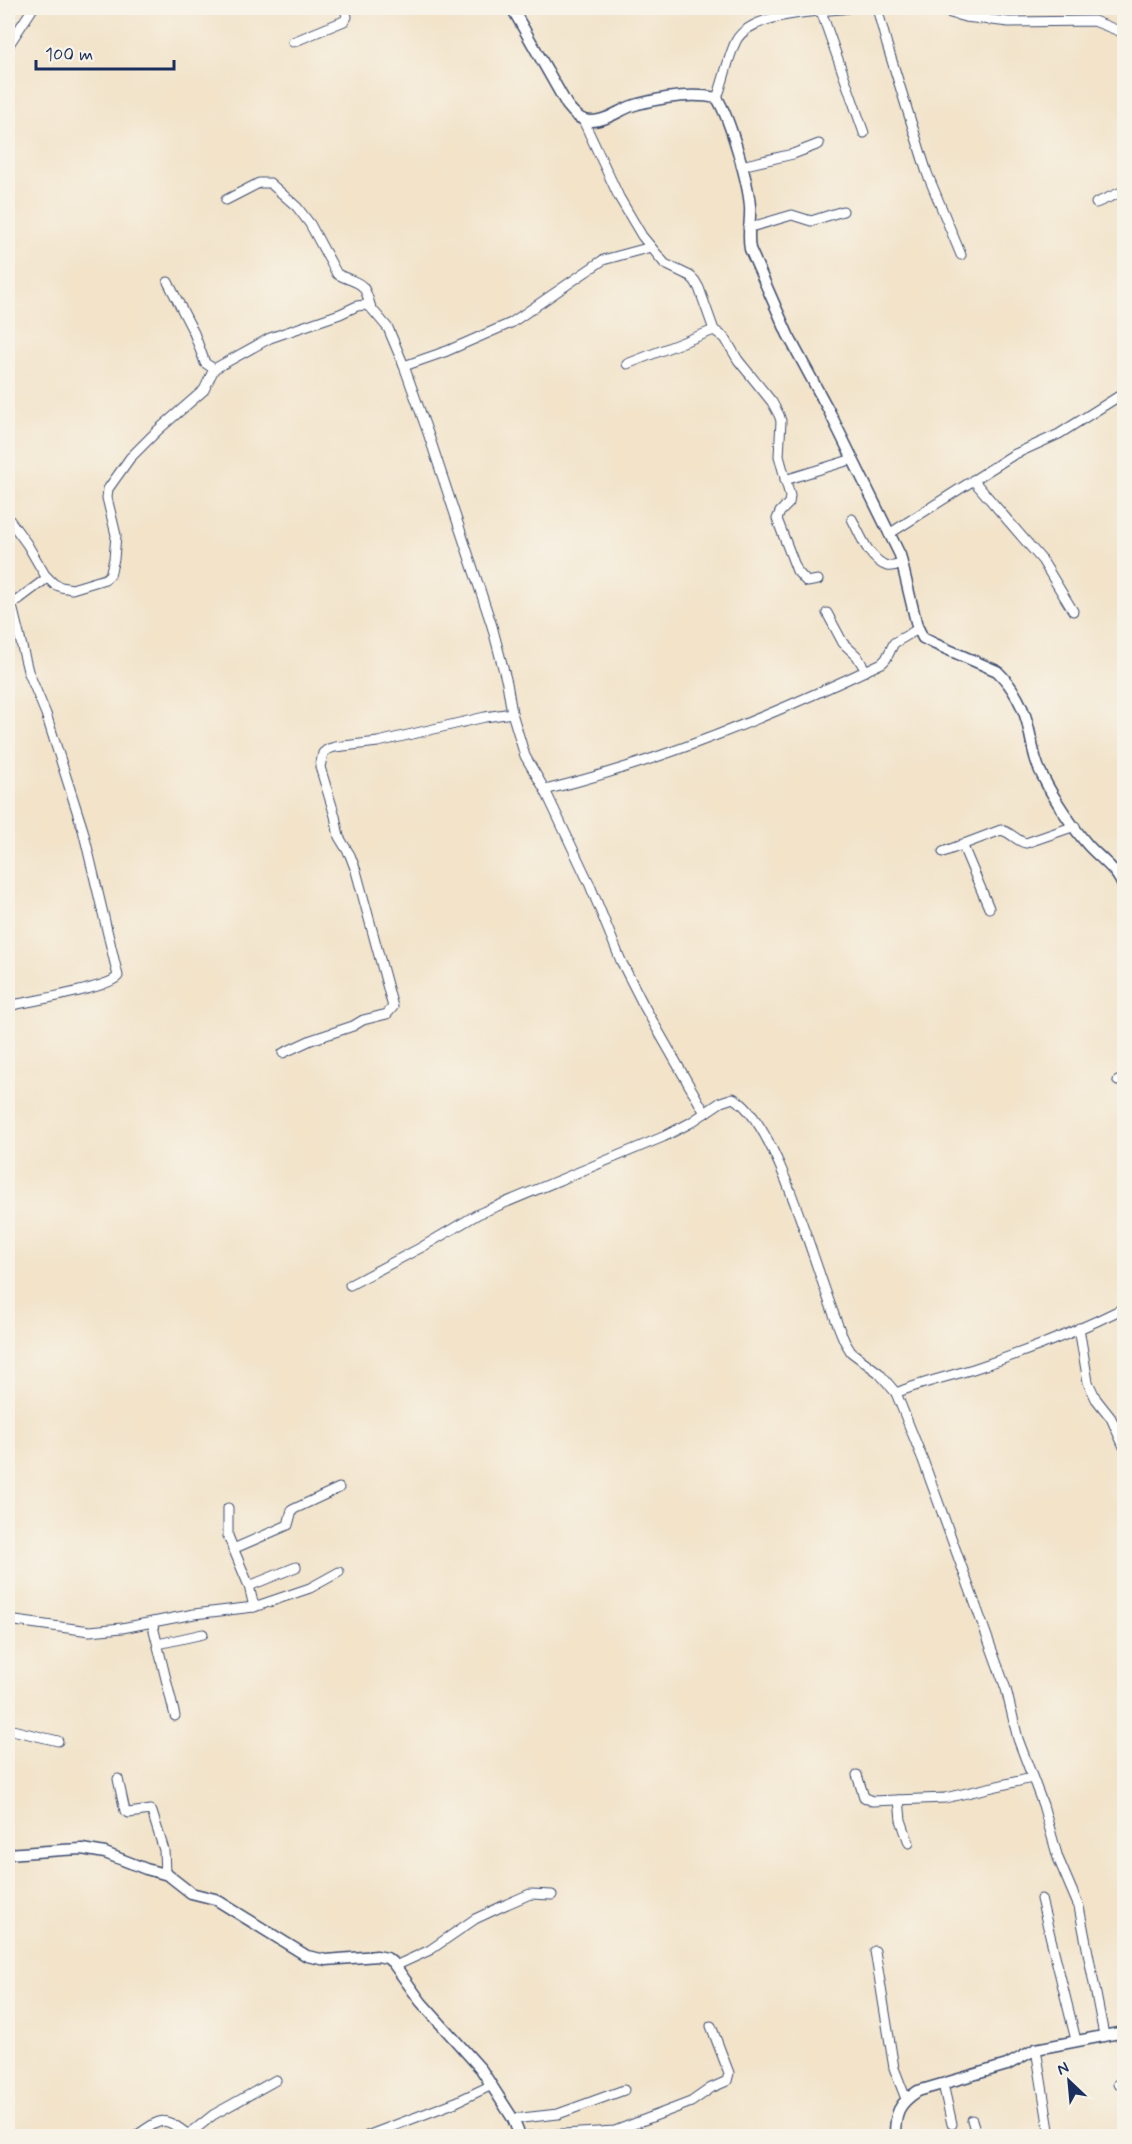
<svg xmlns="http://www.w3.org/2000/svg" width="1132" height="2144" font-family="Mynerve,sans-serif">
<rect width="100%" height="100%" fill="#f7f3e8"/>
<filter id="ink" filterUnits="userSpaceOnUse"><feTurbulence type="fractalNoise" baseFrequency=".0167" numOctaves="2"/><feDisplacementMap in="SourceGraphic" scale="12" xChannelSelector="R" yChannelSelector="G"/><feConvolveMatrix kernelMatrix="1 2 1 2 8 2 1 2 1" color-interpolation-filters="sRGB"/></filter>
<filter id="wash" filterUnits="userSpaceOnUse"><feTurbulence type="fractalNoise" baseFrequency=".008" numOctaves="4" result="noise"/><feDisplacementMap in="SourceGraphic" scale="24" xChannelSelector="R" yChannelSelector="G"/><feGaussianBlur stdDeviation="1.35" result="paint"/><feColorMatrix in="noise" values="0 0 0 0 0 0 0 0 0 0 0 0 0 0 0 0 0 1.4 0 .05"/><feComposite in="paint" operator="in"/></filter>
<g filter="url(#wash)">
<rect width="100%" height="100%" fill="#f2e3c9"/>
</g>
<g filter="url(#ink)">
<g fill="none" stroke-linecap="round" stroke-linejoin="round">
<g stroke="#3b4a6e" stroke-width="11">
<g id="minor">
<path d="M877,8L887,45L927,173L961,255"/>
<path d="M932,8L965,17L1009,22L1094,21L1124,33"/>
<path d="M821,11L864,133"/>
<path d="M293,42L344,21L347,17L345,8"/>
<path d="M8,46L33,8"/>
<path d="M717,98C724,80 728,57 736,41C751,12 819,12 848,8"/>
<path d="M583,120L619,197L642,236L665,264L690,276L695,281L699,288L714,330L725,338L738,360L772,402L779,415L781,421L779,456L790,496L789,503L780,512L777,519L797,571L807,582L818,580"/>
<path d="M741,166L793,154L819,144"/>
<path d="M226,200L259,183H270L297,207L310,224L337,274C361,286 363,278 371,308"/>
<path d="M1096,203L1124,191"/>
<path d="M748,228L792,215L811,221L843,211"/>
<path d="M168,282L194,333L205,363L214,369L270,338L340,314L357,306L365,305L371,308L388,328L404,366L429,436L492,626L507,683L512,713L525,756L545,790L589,883L621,961L644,1006L705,1113"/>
<path d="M627,364L714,330"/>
<path d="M404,366L447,351L511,323L603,260L651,247"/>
<path d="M785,480L853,459"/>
<path d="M973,480L1042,560L1073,611"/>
<path d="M8,518L27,544L45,575L54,584L61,587L72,589L105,579L110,575L114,559L116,535L107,498L108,489L130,458L158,430L204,390L214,369"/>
<path d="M852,519C860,534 869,560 887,566C892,567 897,565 902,564"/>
<path d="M889,534L1013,455L1059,434L1124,393"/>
<path d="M8,602L13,610L28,671L46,714L83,830L118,976C110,988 26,1002 8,1006"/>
<path d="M11,605L47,578"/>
<path d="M827,613L843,643L857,656L866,671"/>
<path d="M545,790C662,761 773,715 882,663L886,659L894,643L918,629"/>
<path d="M962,844L989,908"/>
<path d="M943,852L1001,830C1011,832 1016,841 1026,843L1075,826"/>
<path d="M283,1053L311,1040L353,1026L363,1020L387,1014L393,1007L356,871L350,855L339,837L335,816L320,767L323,753L328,749L335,747L378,742L485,717L512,713"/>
<path d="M1118,1081L1124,1079"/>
<path d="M350,1285L422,1247L478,1214L663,1137L690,1123L721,1102L733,1098C780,1121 820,1291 845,1342L851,1352L879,1373L896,1393L923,1460L1006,1689L1018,1739L1043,1805L1058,1858L1079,1907L1104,2035"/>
<path d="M1079,1328L1088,1382L1096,1399L1111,1418L1124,1447"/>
<path d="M896,1393C922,1382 952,1376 979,1367C1028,1351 1078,1331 1124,1308"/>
<path d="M228,1508V1536L249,1586L254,1607"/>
<path d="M233,1549L288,1525L292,1510L339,1488"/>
<path d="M249,1586L296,1567"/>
<path d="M8,1620L90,1631L122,1628L194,1614L254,1607L310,1588L339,1572"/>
<path d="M152,1622L175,1716"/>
<path d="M158,1644L203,1634"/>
<path d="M8,1729L58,1741"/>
<path d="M857,1775L864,1797L872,1801L945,1798L1032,1778"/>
<path d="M118,1779L125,1811L129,1813L150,1810L152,1812L164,1850L165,1874"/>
<path d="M899,1800L901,1820L909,1843"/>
<path d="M1041,1899L1076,2040"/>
<path d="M875,1951L894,2068L906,2099"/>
<path d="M395,1966L430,1950L475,1919L507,1904L530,1894L552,1895"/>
<path d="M1036,2049L1050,2136"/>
<path d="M943,2084L952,2124"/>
<path d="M1118,2084L1124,2083"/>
<path d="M513,2119L558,2114L624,2090"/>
<path d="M972,2120L977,2136"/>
<path d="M188,2135L213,2115L276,2080"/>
<path d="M136,2136C163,2117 163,2116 190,2136"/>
<path d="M367,2136L456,2102L492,2085"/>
<path d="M528,2136L615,2131L691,2102L711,2088L727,2081L729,2073L711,2026"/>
</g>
</g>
<g stroke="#3b4a6e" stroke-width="13">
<g id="tertiary">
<path d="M512,8L567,105C572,111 577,118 585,120C604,125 620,108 638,104C661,98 693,93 717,98C730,119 748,181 750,206C751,221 747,234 750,249L788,335L829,411L900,555L917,626L923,638L935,644L997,671C1013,686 1025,709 1029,730C1033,748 1035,763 1044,779C1053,797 1074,829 1087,844C1100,859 1118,869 1124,889"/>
<path d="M8,1854L62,1850L82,1849L105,1853L146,1869L168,1875L191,1893L215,1899L307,1956L326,1960L377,1956L387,1958L393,1963L421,2002L481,2069L513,2119L520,2136"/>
<path d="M895,2136C895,2113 898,2104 918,2091L1007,2065L1036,2049L1124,2032"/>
</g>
</g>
<use href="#minor" stroke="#fff" stroke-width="9"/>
<use href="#tertiary" stroke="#fff" stroke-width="10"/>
</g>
</g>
<rect width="1132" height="2144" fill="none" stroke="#f7f3e8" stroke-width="30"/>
<g transform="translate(1069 2081) rotate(334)" stroke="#f7f3e8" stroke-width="4.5" paint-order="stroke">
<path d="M0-4.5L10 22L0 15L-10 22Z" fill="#1b2f5e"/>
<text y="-9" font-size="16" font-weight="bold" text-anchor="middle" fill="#1b2f5e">N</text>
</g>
<path d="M36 60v9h138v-9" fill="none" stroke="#1b2f5e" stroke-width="3"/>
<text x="45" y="60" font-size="18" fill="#1b2f5e" stroke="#f7f3e8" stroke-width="4.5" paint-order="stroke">100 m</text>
</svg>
